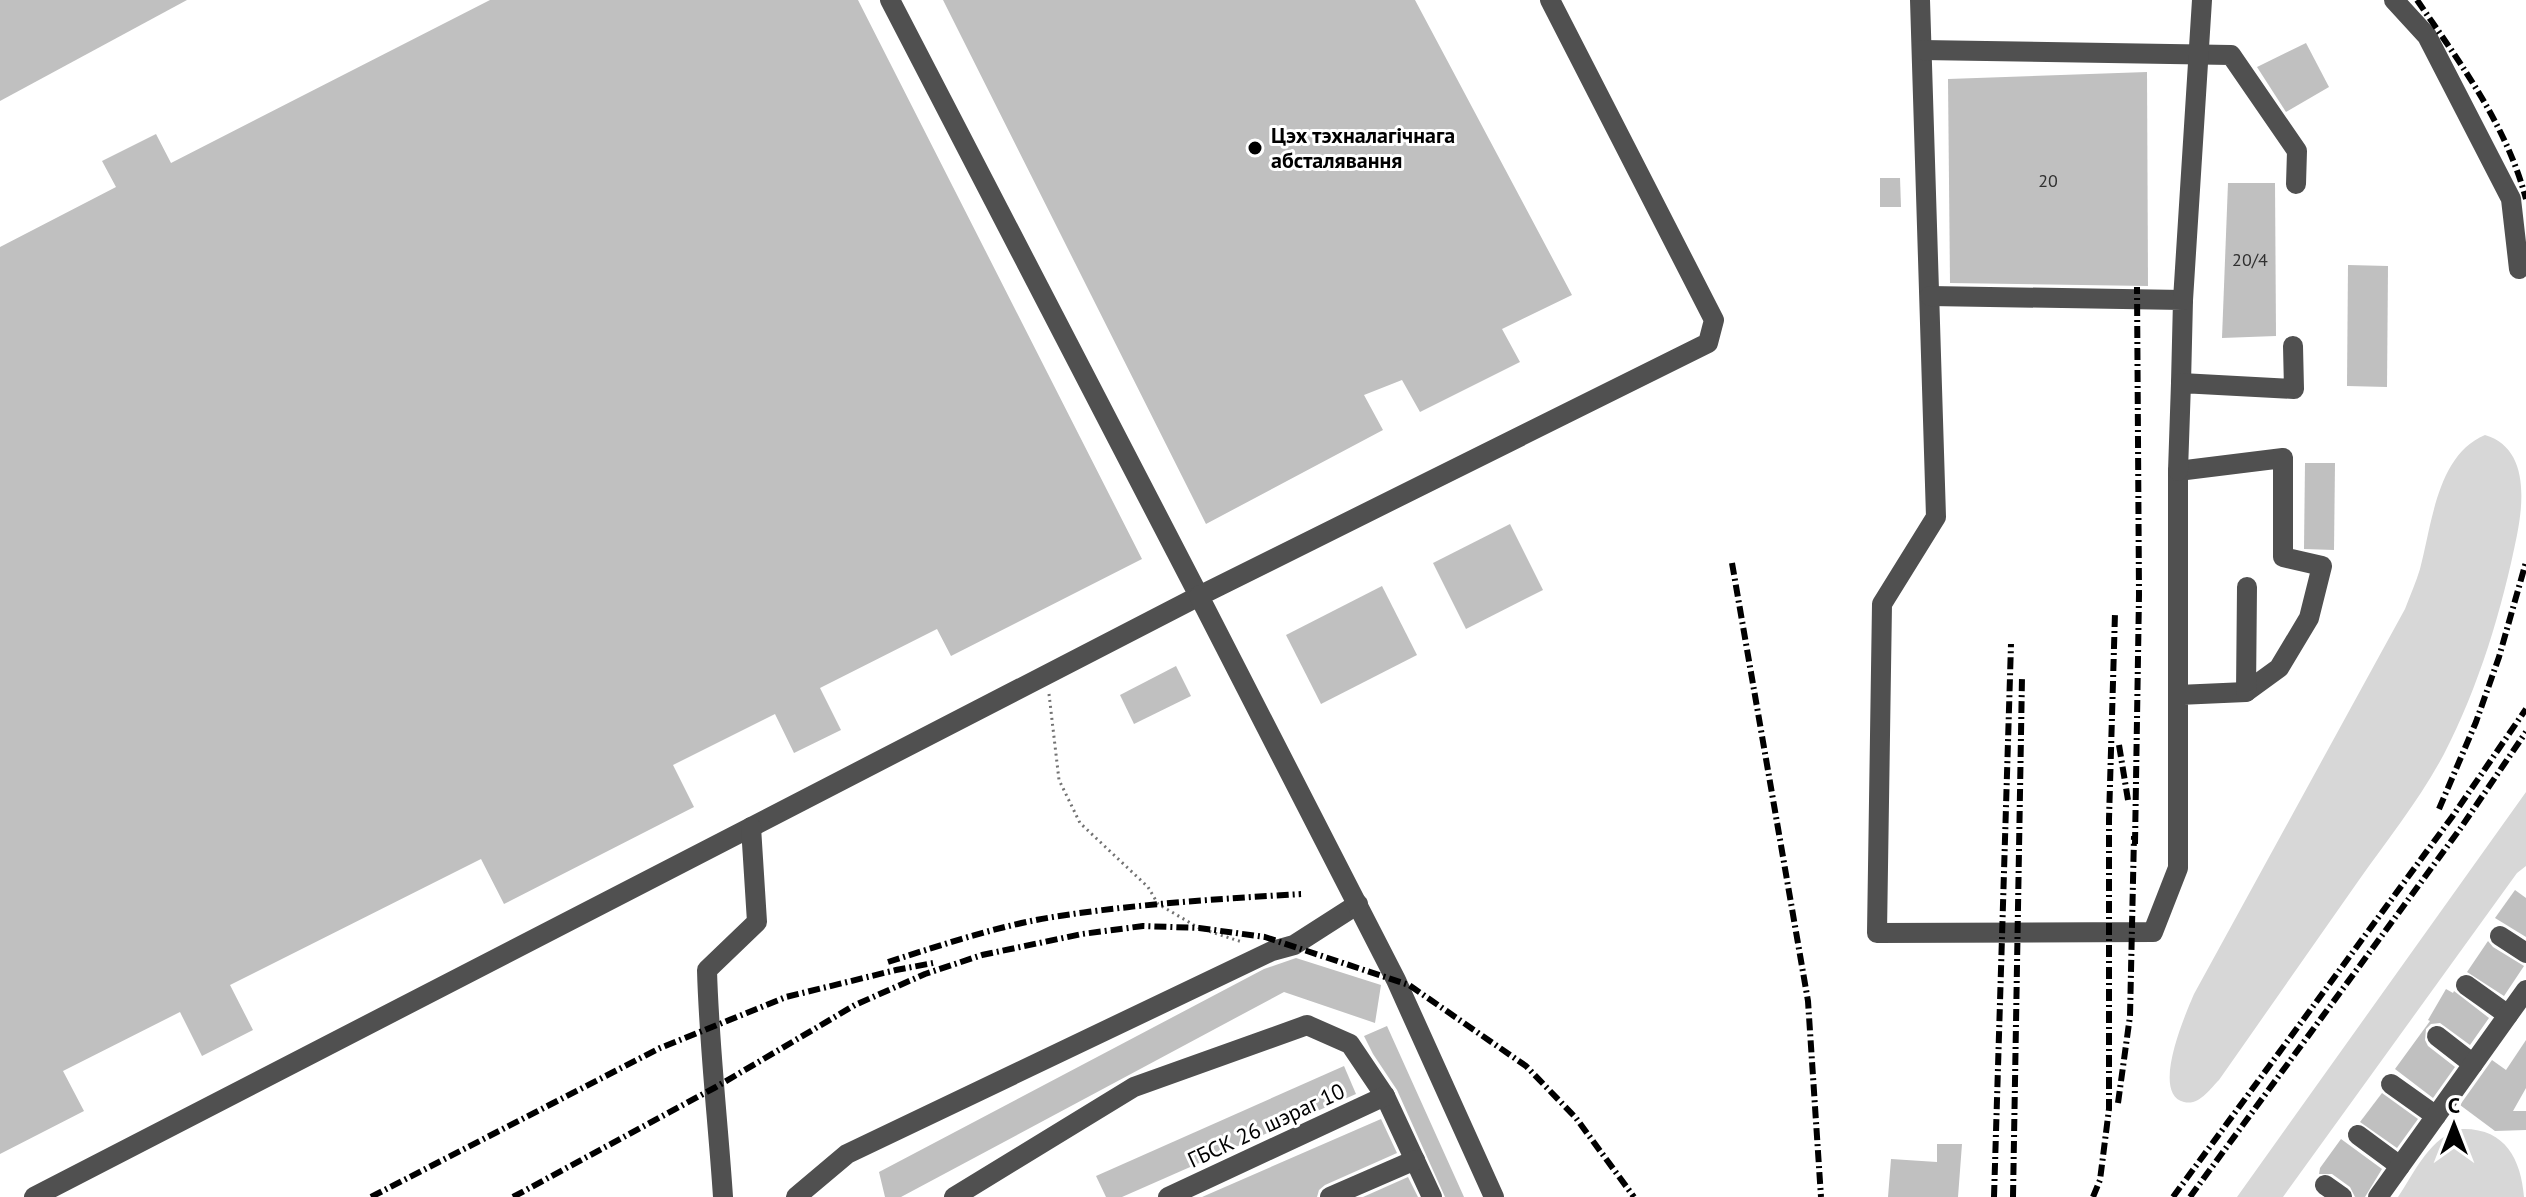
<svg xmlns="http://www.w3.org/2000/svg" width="2526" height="1197" font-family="'PT Sans',sans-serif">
<rect width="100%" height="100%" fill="#fff"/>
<g fill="#d7d7d7">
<path d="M2485,435C2526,447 2525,495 2517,535C2502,610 2479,686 2444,754C2420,799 2388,839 2359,880C2312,947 2266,1013 2219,1080C2210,1089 2199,1106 2184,1102C2150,1094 2186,1013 2194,994L2405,609C2410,596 2416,582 2420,569C2432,524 2437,455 2485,435Z"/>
<path d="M2526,792V866L2517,873L2283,1197H2237Z"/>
<path d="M2462,1129C2505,1128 2521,1159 2524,1197H2398C2415,1172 2430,1136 2462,1129Z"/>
</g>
<g fill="#c0c0c0">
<path d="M0,0H187L0,101Z"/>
<path d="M490,0H858L1142,559L951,656L937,629L820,688L841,730L794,753L775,714L673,765L694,807L504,904L481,859L230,985L253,1030L202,1056L180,1012L63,1071L84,1111L0,1154V247L116,187L102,161L156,134L171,163Z"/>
<path d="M943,0H1415L1572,295L1502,329L1520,362L1420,412L1402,380L1364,395L1383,430L1206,524Z"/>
<path d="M2306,43L2329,87L2286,112L2257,67Z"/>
<path d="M2147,72L2148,286L1950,283L1948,79Z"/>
<path d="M1880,178H1900L1901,207H1880Z"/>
<path d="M2228,183H2275L2276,336L2222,338Z"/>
<path d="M2348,265L2388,266L2387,387L2347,386Z"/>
<path d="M2305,463H2335L2334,550L2304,549Z"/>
<path d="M1510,524L1543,590L1466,629L1433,563Z"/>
<path d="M1382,586L1417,655L1321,704L1286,635Z"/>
<path d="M1176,666L1191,696L1134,724L1120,695Z"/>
<path d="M2515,890L2526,898V937L2495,918Z"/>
<path d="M2488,941L2493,947L2524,966L2504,996L2467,972Z"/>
<path d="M1296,958L1381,985L1375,1023L1284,992L901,1197H885L879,1172L1264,969Z"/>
<path d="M2446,989L2453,993L2454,991L2489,1018L2470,1045L2440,1023L2431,1024L2426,1029L2425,1040L2428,1046L2455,1067L2433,1098L2395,1069L2430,1021L2428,1020Z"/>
<path d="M1387,1026L1464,1197H1445L1397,1090L1373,1054L1364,1036Z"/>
<path d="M2526,1040V1088L2513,1111H2526V1130L2495,1131L2460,1105L2492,1060L2506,1070Z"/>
<path d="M1344,1066L1356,1094L1122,1197H1106L1096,1176Z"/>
<path d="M2382,1093L2418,1119L2397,1148L2360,1122Z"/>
<path d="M1381,1119L1397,1153L1325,1185L1319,1190L1317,1197H1202Z"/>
<path d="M2341,1139L2382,1169L2365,1197H2355L2350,1187L2332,1174H2319L2320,1168Z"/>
<path d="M1937,1144H1962L1958,1197H1888L1891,1159L1937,1162Z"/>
<path d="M1408,1177L1418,1197H1363Z"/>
</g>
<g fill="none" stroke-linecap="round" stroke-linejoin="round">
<path stroke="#727272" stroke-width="3" stroke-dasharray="2 4" stroke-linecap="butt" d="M1049,694L1059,780L1080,823L1148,887L1158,904L1199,928L1242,942"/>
<g stroke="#505050" stroke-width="20">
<path d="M1920,0L1936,517L1882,604L1877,933L2153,932L2178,868V471L2283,458V557L2322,566L2309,618L2279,668L2246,692L2178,695"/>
<path d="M2394,0L2427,36L2511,199L2519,269"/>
<path d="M1922,50L2231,55L2297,151L2296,184"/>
<path d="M1930,296L2183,300L2181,383"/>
<path d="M2183,300L2202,0"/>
<path d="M2178,471L2181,383L2294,389L2293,346"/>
<path d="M2246,692L2247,587"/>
<path d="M2500,936L2526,953"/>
<path d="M2466,985L2508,1015"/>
<path d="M2437,1036L2473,1064"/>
<path d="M2391,1084L2436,1116"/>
<path d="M2358,1135L2400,1166"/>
<path d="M2325,1185L2342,1197"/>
<path d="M34,1197L1199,596L890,0"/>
<path d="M723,1197C718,1121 709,1045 707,970L757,922L751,827"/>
<path d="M796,1197L847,1154L1272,951L1294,945L1358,904"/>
<path d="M954,1197L1134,1087L1307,1025L1350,1044L1385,1096L1432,1197"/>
<path d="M1168,1197L1385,1096"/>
<path d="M1330,1197L1415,1160"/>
<path d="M1494,1197L1396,980L1199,596L1708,343L1714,320L1550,0"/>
<path d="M2378,1197L2526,990"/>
</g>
<g stroke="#000" stroke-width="6" stroke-dasharray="12 4 2 4" stroke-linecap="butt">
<path d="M2417,0C2460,63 2506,124 2526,199"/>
<path d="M1732,563L1808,1001L1821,1197"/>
<path d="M2119,745L2128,800"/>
<path d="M2439,809L2476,722L2499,657L2526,562"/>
<path d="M2135,844L2139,595L2137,287"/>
<path d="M888,962C942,945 997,926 1053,917C1135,904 1218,899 1301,894"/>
<path d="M2118,1103L2130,1016L2134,836"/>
<path d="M371,1197L660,1048L786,997L896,970L933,963"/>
<path d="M513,1197L716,1087L855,1005L925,974L982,955L1082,934L1143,926L1199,928L1265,937L1409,985L1526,1066L1576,1118L1634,1197"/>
<path d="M1994,1197L2011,644"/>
<path d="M2013,1197L2022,677"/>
<path d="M2093,1197L2100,1180L2109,1109V819L2115,613"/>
<path d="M2173,1197L2452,817L2526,709"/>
<path d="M2190,1197L2460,829L2526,732"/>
</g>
</g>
<circle fill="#000" stroke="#fff" stroke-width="3" cx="1255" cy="148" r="8"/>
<g text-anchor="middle" stroke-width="6" stroke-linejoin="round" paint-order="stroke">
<g font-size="18" fill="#303030">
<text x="2048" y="187">20</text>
<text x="2250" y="266">20/4</text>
</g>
<g font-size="22" font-weight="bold" fill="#000" stroke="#fff" text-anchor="start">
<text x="1271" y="143">Цэх тэхналагічнага<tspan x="1271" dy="25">абсталявання</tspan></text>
</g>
<g font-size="22" fill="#000" stroke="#fff">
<text transform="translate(1266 1125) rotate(-25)" y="8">ГБСК 26 шэраг 10</text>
</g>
</g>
<g transform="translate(2454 1125)" stroke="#ffffff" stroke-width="6" paint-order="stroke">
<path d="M0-6L14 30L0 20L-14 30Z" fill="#000000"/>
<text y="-12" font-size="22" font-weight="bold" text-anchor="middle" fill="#000000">С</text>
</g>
</svg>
